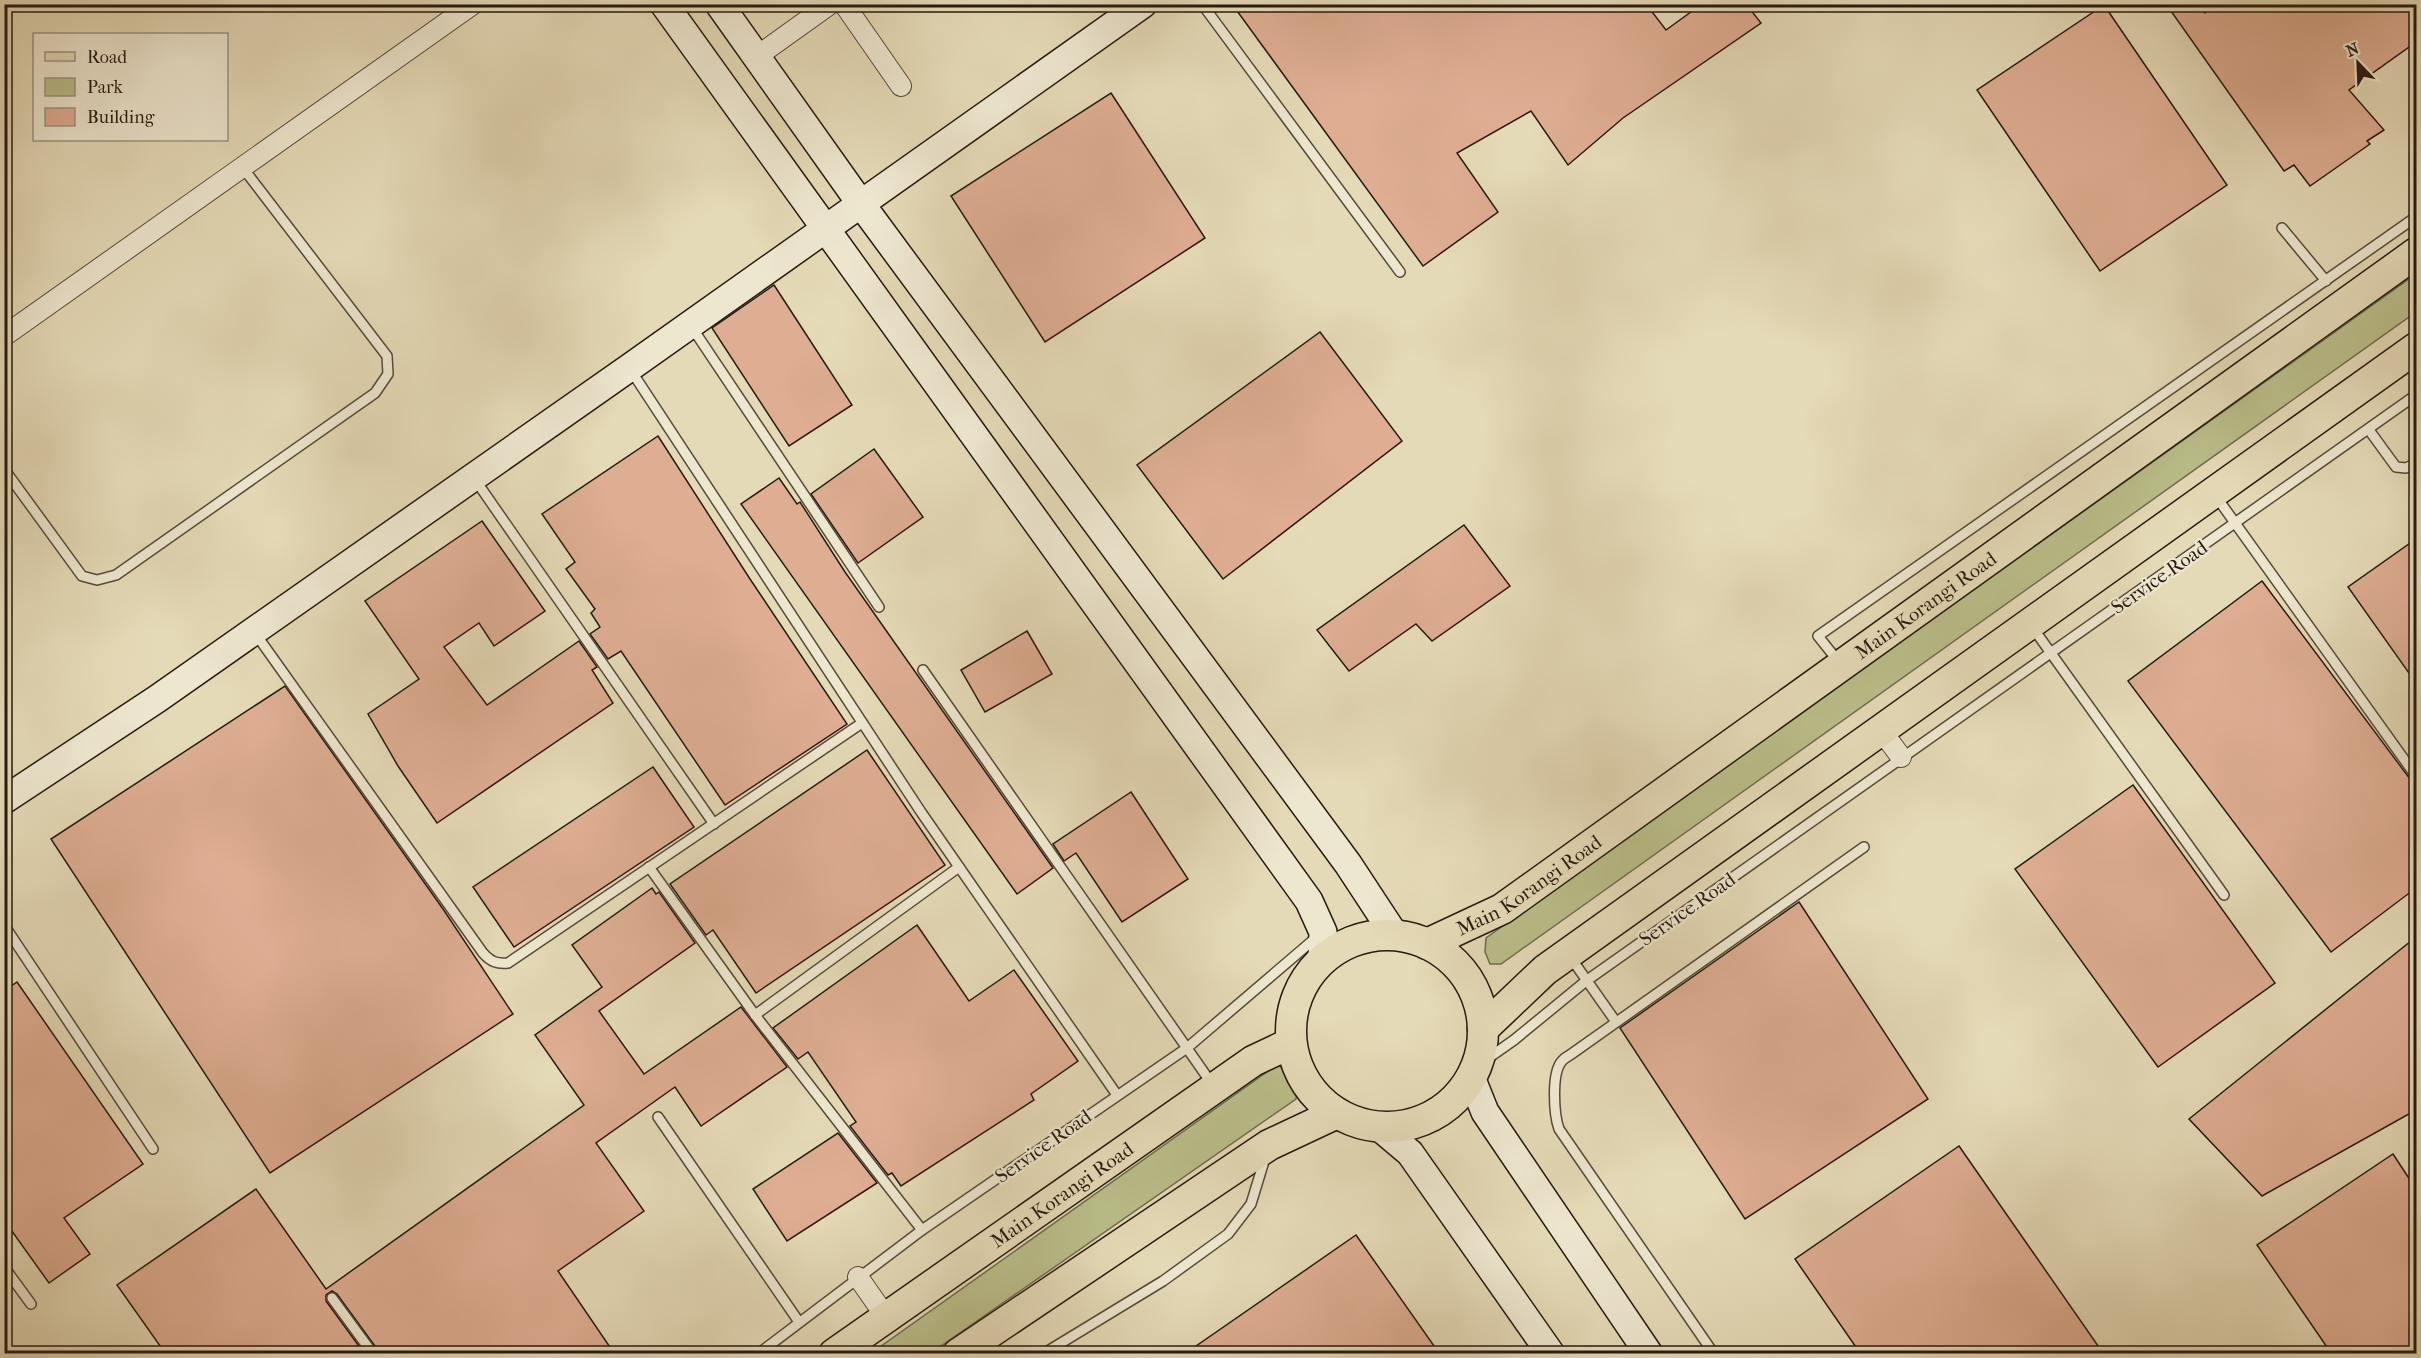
<svg xmlns="http://www.w3.org/2000/svg" width="2421" height="1358" font-family="'IM FELL French Canon',serif">
<rect width="100%" height="100%" fill="#e5dab7"/>
<filter id="stains"><feTurbulence type="fractalNoise" baseFrequency=".00333" numOctaves="4"/><feColorMatrix values="0 0 0 0 .2 0 0 0 0 .09 0 0 0 0 .02 0 0 0 .5 -.17"/></filter>
<radialGradient id="worn" r=".72"><stop offset=".6" stop-color="#630" stop-opacity="0"/><stop offset="1" stop-color="#630" stop-opacity=".3"/></radialGradient>
<g fill="#babe8a" stroke="#706c4e" stroke-width="1.5">
<path d="M2416,274V312L1501,964H1490L1485,952L1486,938Z"/>
<path d="M1280,1066L1297,1089L1296,1099L931,1353L870,1354L1274,1067Z"/>
</g>
<g fill="#dead92" stroke="#271a11" stroke-width="1.5">
<path d="M1232,4H1646L1666,30L1702,4H1746L1761,23L1623,118L1568,165L1531,111L1457,153L1498,212L1423,266Z"/>
<path d="M2166,4H2199L2205,13L2216,4H2405L2416,21V42L2349,90L2384,130L2367,141L2370,144L2310,186L2294,165L2284,171Z"/>
<path d="M2104,5L2227,185L2100,271L1977,90Z"/>
<path d="M1111,93L1205,238L1045,342L951,196Z"/>
<path d="M774,285L852,405L789,446L712,328Z"/>
<path d="M1320,332L1402,441L1223,579L1137,465Z"/>
<path d="M658,436L750,579L847,724L725,805L621,651L608,659L590,634L600,627L591,613L595,609L566,569L575,562L542,514Z"/>
<path d="M874,449L923,517L858,563L811,494Z"/>
<path d="M779,478L797,504L800,502L845,572L1053,868L1017,894L741,504Z"/>
<path d="M482,521L545,611L494,646L479,623L444,647L487,705L579,641L597,667L592,670L613,703L437,823L398,766L368,714L419,679L365,601Z"/>
<path d="M1464,525L1510,586L1432,641L1416,624L1349,671L1317,630Z"/>
<path d="M2416,539V683L2348,587Z"/>
<path d="M2262,581L2416,787V888L2331,952L2128,681Z"/>
<path d="M1027,631L1052,674L985,712L961,670Z"/>
<path d="M285,686L443,909L513,1014L270,1173L51,839Z"/>
<path d="M867,750L945,865L756,993L713,930L706,935L670,884Z"/>
<path d="M653,767L694,827L514,947L473,887Z"/>
<path d="M2133,785L2275,983L2158,1067L2015,869Z"/>
<path d="M1131,792L1188,879L1122,922L1076,853L1064,861L1053,844Z"/>
<path d="M652,888L656,894L659,892L695,943L599,1011L644,1074L741,1007L787,1067L701,1126L675,1087L596,1143L644,1211L558,1271L614,1353H380L337,1294L332,1291L326,1295V1301L364,1353H165L117,1285L256,1189L326,1289L584,1105L535,1035L602,987L572,945Z"/>
<path d="M1799,902L1928,1099L1745,1219L1620,1028Z"/>
<path d="M917,925L969,1001L1014,970L1078,1061L1031,1094L1034,1100L901,1186L892,1173L888,1175L850,1126L856,1122L808,1052L798,1059L773,1028Z"/>
<path d="M2416,937V1110L2262,1196L2189,1119Z"/>
<path d="M17,982L143,1164L64,1218L90,1254L49,1283L4,1220V991Z"/>
<path d="M838,1133L877,1183L787,1241L753,1189Z"/>
<path d="M1959,1146L2103,1353H1860L1795,1259Z"/>
<path d="M2393,1154L2416,1189V1353H2331L2257,1245Z"/>
<path d="M1356,1235L1439,1353H1186Z"/>
</g>
<g fill="none" stroke-linecap="round" stroke-linejoin="round">
<g stroke="#564a3a" stroke-width="12">
<g id="lane">
<path d="M1202,4L1400,272"/>
<path d="M2282,228L2326,281"/>
<path d="M691,326L879,607"/>
<path d="M630,369L921,812L1117,1095"/>
<path d="M2369,430L2396,467L2406,468L2416,463"/>
<path d="M4,469L82,576L97,580L116,575L375,393L388,374L387,356L243,168"/>
<path d="M474,478L714,824"/>
<path d="M2215,495L2416,776"/>
<path d="M2033,628L2224,895"/>
<path d="M255,633L483,953C491,962 497,964 508,963L862,723"/>
<path d="M1838,661L1818,636L2416,217"/>
<path d="M923,670L1212,1084"/>
<path d="M649,867L755,1015L922,1230"/>
<path d="M4,925L153,1149"/>
<path d="M1571,958L1616,1022"/>
<path d="M755,1015L959,867"/>
<path d="M1477,1066L1514,1040L1586,981L2416,395"/>
<path d="M658,1117L799,1322"/>
<path d="M4,1267L31,1304"/>
<path d="M332,1298L373,1354"/>
<path d="M758,1354L922,1230L1187,1048L1318,936"/>
<path d="M1043,1354L1163,1281L1228,1234L1251,1204L1265,1158"/>
<path d="M1714,1354L1559,1129C1554,1115 1551,1073 1562,1061C1564,1058 1567,1057 1570,1055L1864,847"/>
</g>
</g>
<g stroke="#564a3a" stroke-width="22">
<g id="street">
<path d="M844,4L901,86"/>
<path d="M756,57L830,4"/>
<path d="M4,336L473,4"/>
<path d="M1881,730L1901,757"/>
<path d="M858,1277L886,1317"/>
</g>
</g>
<g stroke="#271a11" stroke-width="30">
<g id="secondary">
<path d="M664,4L1309,901L1323,932L1322,960"/>
<path d="M719,4L861,204L1348,864L1394,934"/>
<path d="M4,800L157,699L629,368L1143,4"/>
<path d="M1471,1077L1485,1112L1649,1354"/>
<path d="M1378,1126L1410,1153L1551,1354"/>
</g>
</g>
<g stroke="#271a11" stroke-width="33">
<g id="primary">
<circle cx="1387" cy="1031" r="96"/>
<path id="s1" d="M1427,944L1502,909L2416,253"/>
<path d="M1483,1029L1545,970L2416,348"/>
<path id="s2" d="M834,1354L1253,1061L1291,1043"/>
<path d="M958,1354L1269,1145L1335,1114"/>
</g>
</g>
<use href="#lane" stroke="#eee7d0" stroke-width="9"/>
<use href="#street" stroke="#eee7d0" stroke-width="20"/>
<use href="#secondary" stroke="#eee7d0" stroke-width="27"/>
<use href="#primary" stroke="#e5dab7" stroke-width="30"/>
</g>
<g text-anchor="middle" stroke-width="4.5" stroke-linejoin="round" paint-order="stroke">
<g font-size="20" fill="#271a11" stroke="#eee7d0">
<text transform="translate(2159 577) rotate(-35)" y="7">Service Road</text>
<text dy="7" stroke="none"><textPath href="#s1" startOffset="604">Main Korangi Road</textPath></text>
<text dy="7" stroke="none"><textPath href="#s1" startOffset="118">Main Korangi Road</textPath></text>
<text transform="translate(1687 909) rotate(-35)" y="7">Service Road</text>
<text transform="translate(1043 1146) rotate(-35)" y="7">Service Road</text>
<text dy="7" stroke="none"><textPath href="#s2" startOffset="278">Main Korangi Road</textPath></text>
</g>
</g>
<rect width="2421" height="1358" fill="none" stroke="#e5dab7" stroke-width="24"/>
<rect x="6" y="6" width="2409" height="1346" fill="none" stroke="#271a11" stroke-width="3"/>
<rect x="12" y="12" width="2397" height="1334" fill="none" stroke="#271a11" stroke-width="1.5"/>
<rect x="33" y="33" width="195" height="108" fill="#eee7d0" stroke="#9e9584" stroke-width="1.5"/>
<rect x="45" y="52" width="30" height="9" fill="#e5dab7" stroke="#9e9584" stroke-width="1.5"/>
<text x="87" y="63" font-size="18" fill="#271a11">Road</text>
<rect x="45" y="78" width="30" height="18" fill="#babe8a" stroke="#9e9584" stroke-width="1.5"/>
<text x="87" y="93" font-size="18" fill="#271a11">Park</text>
<rect x="45" y="108" width="30" height="18" fill="#dead92" stroke="#9e9584" stroke-width="1.5"/>
<text x="87" y="123" font-size="18" fill="#271a11">Building</text>
<g transform="translate(2358 63) rotate(337)" stroke="#eee7d0" stroke-width="4.5" paint-order="stroke">
<path d="M0-4.5L10 22L0 15L-10 22Z" fill="#271a11"/>
<text y="-9" font-size="16" font-weight="bold" text-anchor="middle" fill="#271a11">N</text>
</g>
<rect width="100%" height="100%" filter="url(#stains)"/>
<rect width="100%" height="100%" fill="url(#worn)"/>
</svg>
